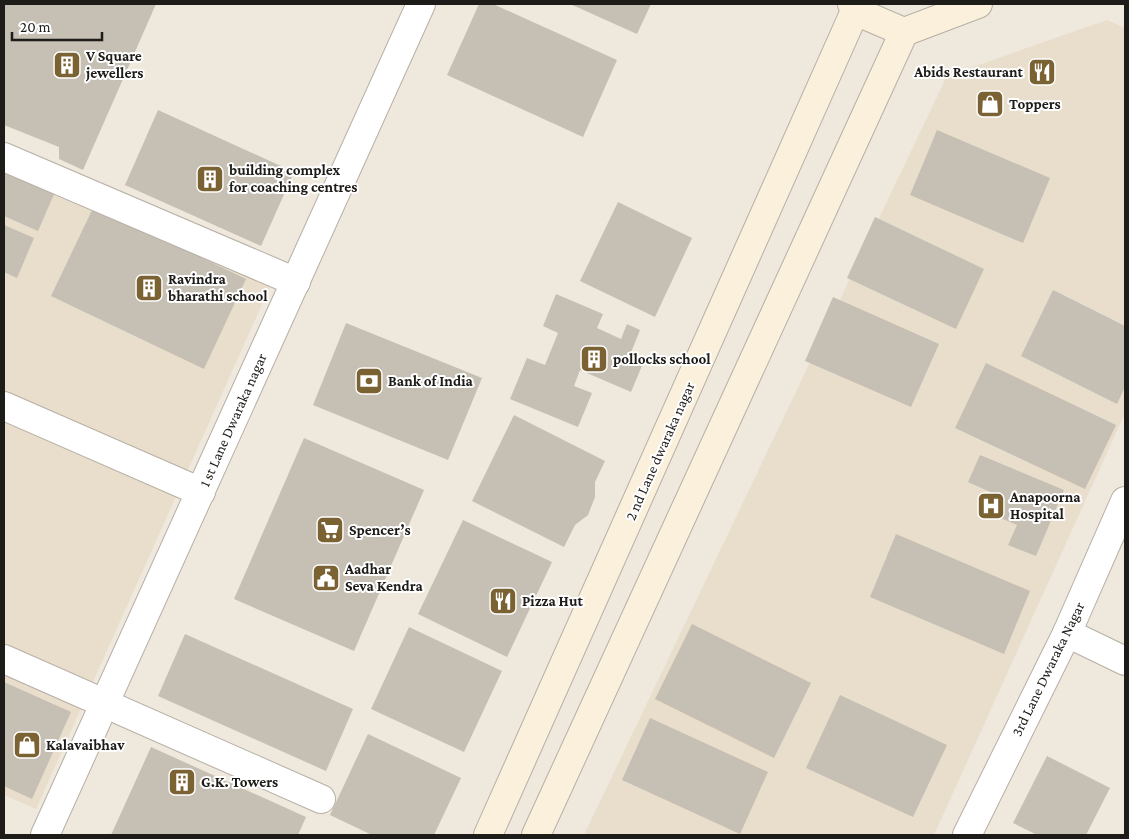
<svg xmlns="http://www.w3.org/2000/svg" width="1129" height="839" font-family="'Crimson Pro',serif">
<rect width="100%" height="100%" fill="#efe8dd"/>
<g fill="#e9decc">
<path d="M1107,20L1125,28V413L934,835H584L947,76Z"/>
<path d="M4,166L272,282L36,809L4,795Z"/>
</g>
<g fill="#c6bfb4">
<path d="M4,4H156L83,170L59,159V147L4,125Z"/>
<path d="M479,4H493L617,60L583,137L447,75Z"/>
<path d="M570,4H651L637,34Z"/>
<path d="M158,110L294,172L261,246L125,185Z"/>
<path d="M937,130L1050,178L1023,243L910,195Z"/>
<path d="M4,170L55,192L38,231L4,216Z"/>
<path d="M618,202L692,238L655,317L580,281Z"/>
<path d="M94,206L246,279L204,369L51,296Z"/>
<path d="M875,217L984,269L956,329L847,278Z"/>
<path d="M4,225L34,238L17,278L4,272Z"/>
<path d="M1053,290L1125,326V387L1117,404L1021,356Z"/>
<path d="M556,294L603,314L597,328L621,339L627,324L640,330L630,355L644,361L631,392L580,370L574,386L592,393L578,427L510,399L527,358L545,365L558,333L543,326Z"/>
<path d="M833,297L939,344L911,407L805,361Z"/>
<path d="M346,323L482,378L448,460L313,405Z"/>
<path d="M986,363L1116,425L1085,489L955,428Z"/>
<path d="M514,415L605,461L595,482V497L588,515L575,525L564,547L472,501Z"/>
<path d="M304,438L424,490L354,651L234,599Z"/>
<path d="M980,455L1064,490L1036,556L1008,545L1017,525L989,513L997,495L968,482Z"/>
<path d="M463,520L552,562L507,657L418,614Z"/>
<path d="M896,534L1030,591L1004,654L870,597Z"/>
<path d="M692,624L811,683L774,758L655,699Z"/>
<path d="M409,627L502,671L464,752L371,709Z"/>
<path d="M185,634L353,709L326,771L158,696Z"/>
<path d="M4,682L71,712L32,799L4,786Z"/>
<path d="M840,695L947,745L913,817L806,768Z"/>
<path d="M650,718L768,772L740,834L622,780Z"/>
<path d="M368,734L461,778L434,835H372L330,815Z"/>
<path d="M151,747L306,817L298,835H111Z"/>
<path d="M1047,756L1110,788L1086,835H1037L1013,823Z"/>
</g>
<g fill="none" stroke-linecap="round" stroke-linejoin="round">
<g stroke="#b6afa5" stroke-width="30">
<g id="street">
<path d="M4,157L296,282"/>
<path d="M4,406L201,492"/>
<path d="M1067,633L1125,661"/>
<path d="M4,659L321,799"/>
<path d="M45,835L421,4"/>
<path d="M967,835L1067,633L1125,501"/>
</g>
</g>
<g stroke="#b6afa5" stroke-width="30">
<g id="secondary">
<path d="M852,4L855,11L904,32L978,4"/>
<path d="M488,835L855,11"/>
<path d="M536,835L904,32"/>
</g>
</g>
<use href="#street" stroke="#fff" stroke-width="28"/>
<use href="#secondary" stroke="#fbf0dc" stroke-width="28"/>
</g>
<defs>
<g id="building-square" transform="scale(1.4375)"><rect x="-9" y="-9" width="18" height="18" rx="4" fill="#7b6233" stroke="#fff"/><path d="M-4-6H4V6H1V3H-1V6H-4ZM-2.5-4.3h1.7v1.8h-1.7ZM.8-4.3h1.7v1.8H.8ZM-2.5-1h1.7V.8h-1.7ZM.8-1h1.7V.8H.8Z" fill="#fff"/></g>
<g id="restaurant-square" transform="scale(1.4375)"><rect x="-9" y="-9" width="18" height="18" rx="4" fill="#7b6233" stroke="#fff"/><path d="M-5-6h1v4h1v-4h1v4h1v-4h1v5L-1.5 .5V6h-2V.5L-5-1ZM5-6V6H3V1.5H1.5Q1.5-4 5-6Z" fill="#fff"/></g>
<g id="shop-square" transform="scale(1.4375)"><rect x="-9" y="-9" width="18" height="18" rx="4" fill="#7b6233" stroke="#fff"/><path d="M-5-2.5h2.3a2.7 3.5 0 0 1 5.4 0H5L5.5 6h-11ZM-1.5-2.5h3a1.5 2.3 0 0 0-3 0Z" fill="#fff"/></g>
<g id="bank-square" transform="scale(1.4375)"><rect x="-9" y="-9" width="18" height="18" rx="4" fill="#7b6233" stroke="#fff"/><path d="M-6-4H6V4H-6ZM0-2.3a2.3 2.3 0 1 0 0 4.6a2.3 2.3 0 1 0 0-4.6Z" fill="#fff"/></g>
<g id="hospital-square" transform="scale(1.4375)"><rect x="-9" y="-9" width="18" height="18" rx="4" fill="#7b6233" stroke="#fff"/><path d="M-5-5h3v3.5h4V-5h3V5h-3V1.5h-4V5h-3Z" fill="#fff"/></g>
<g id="supermarket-square" transform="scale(1.4375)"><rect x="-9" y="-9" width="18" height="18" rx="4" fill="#7b6233" stroke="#fff"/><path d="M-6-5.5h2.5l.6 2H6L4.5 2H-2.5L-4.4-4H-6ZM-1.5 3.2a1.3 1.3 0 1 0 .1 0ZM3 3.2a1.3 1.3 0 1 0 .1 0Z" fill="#fff"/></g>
<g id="civic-square" transform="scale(1.4375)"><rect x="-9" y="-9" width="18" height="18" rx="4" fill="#7b6233" stroke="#fff"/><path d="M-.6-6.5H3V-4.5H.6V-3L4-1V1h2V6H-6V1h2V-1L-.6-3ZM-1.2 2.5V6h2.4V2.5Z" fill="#fff"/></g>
</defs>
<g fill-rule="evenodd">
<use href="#building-square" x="67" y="65"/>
<use href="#restaurant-square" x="1042" y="72"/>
<use href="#shop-square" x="990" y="104"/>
<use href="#building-square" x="210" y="179"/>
<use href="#building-square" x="149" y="288"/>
<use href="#building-square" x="594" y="359"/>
<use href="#bank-square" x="369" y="381"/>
<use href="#hospital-square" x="991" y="506"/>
<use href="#supermarket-square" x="330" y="530"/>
<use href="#civic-square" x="326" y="578"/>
<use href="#restaurant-square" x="503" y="601"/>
<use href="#shop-square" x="27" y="745"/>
<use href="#building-square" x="182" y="782"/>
</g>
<g text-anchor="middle" stroke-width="4" stroke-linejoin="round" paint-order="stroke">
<g font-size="15" font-weight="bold" fill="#1e1c18" stroke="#fff" text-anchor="start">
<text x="86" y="61">V Square<tspan x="86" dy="17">jewellers</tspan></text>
<text x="1023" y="77" text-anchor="end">Abids Restaurant</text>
<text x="1009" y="109">Toppers</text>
<text x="229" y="175">building complex<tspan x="229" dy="17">for coaching centres</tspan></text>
<text x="168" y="284">Ravindra<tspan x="168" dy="17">bharathi school</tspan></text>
<text x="613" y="364">pollocks school</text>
<text x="388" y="386">Bank of India</text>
<text x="1010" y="502">Anapoorna<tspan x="1010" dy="17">Hospital</tspan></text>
<text x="349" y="535">Spencer’s</text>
<text x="345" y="574">Aadhar<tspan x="345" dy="17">Seva Kendra</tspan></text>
<text x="522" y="606">Pizza Hut</text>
<text x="46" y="750">Kalavaibhav</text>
<text x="201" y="787">G.K. Towers</text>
</g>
<g font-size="15" fill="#1e1c18" stroke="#fff">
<text transform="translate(233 420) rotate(-66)" y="5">1 st Lane Dwaraka nagar</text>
<text transform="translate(660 451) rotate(-66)" y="5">2 nd Lane dwaraka nagar</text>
<text transform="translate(1048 669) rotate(-64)" y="5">3rd Lane Dwaraka Nagar</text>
</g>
</g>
<rect width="1129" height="839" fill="none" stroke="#1e1c18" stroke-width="10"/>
<path d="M12 32v8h90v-8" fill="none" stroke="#1e1c18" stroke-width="2.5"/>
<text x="20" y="32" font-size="15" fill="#1e1c18" stroke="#ffffff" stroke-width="4" paint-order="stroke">20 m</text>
</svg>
